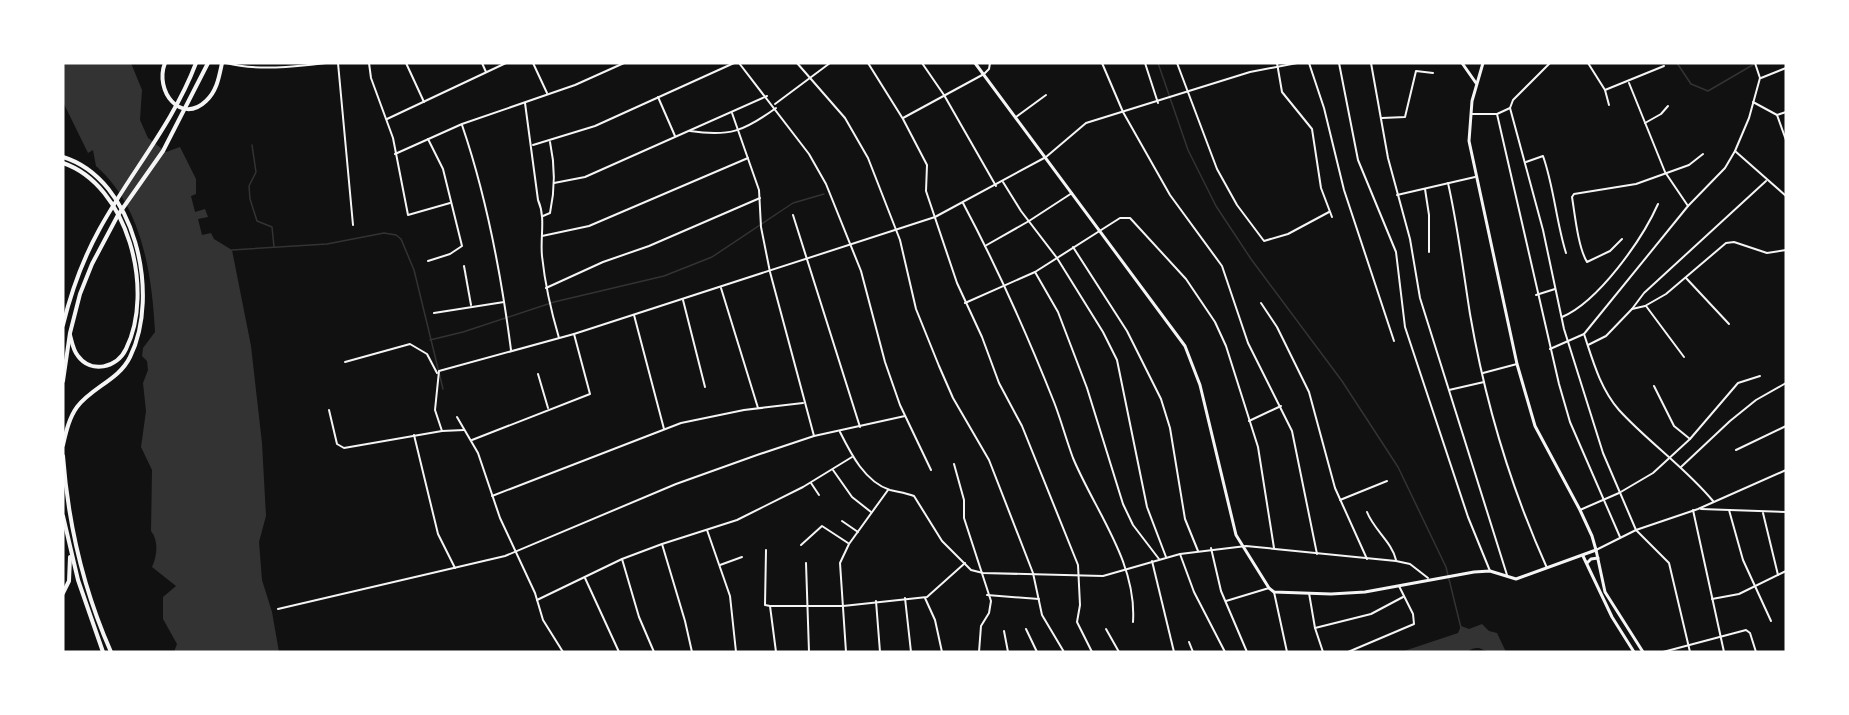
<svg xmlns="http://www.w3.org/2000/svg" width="1849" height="715" font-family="'DM Sans',sans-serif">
<rect width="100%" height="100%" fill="#111"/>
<g fill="#333">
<path d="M63,63H131L142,90L140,120L148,138L166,152L180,147L196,179V194L191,196L195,212L205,209L208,217L198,219L202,235L211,233L214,239L232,250L251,346L262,443L266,516L259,542L262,580L272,612L279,652H174L177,644L163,619V597L176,586L152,567C157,556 159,541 151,531L152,470L141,447L146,411L143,383L148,370L147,361L142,356L143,348L155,332C152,274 142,206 96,166L93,150L88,153L63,102Z"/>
<path d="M1482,624L1489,631L1497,633L1506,652C1501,652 1494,653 1490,652C1479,649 1478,645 1467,652H1401L1458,633L1461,626L1469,629Z"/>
</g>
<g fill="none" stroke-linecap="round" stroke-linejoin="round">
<g stroke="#333" stroke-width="1.5">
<path d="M1158,63L1188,150L1216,206L1251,259L1342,381L1398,467L1446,567L1461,628"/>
<path d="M1677,63L1691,84L1708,91L1756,63"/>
<path d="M252,145L256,172L249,186L250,199L257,221L272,227L274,247"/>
<path d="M232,250L327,244L384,233L396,235L401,239L414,270L443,389"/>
<path d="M430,340L463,332L554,302L664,276L712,257L793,203L824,194"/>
</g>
<g stroke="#f5f5f5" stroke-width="2">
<path d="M226,63C257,71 294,67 326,63"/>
<path d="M338,63L353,225"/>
<path d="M369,63L371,78L393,138L408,215L450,203"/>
<path d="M406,63L424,102"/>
<path d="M482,63L486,72"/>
<path d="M533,63L547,93"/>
<path d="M739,63L809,154L826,184L861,271L885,362L900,405L931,470"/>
<path d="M797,63L845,118L868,158L900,240L916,309L939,366L953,398L989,460L1033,573L1042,615L1064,652"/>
<path d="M868,63L903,119L927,165L926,191L957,283L982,337L999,383L1022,426L1078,565L1080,605L1077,622L1092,652"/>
<path d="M922,63L944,95L996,186"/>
<path d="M1102,63L1123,112L1170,195L1222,266L1248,343L1292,431L1317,554"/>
<path d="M1145,63L1158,103"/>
<path d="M1177,63L1217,169L1237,205L1264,241L1288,234L1329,212"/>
<path d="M1277,63L1282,92L1312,129L1321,188L1332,217"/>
<path d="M1309,63L1324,108L1344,190L1394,341"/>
<path d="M1339,63L1358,160L1396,252L1405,327L1468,517L1490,571"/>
<path d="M1371,63L1388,158L1410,239L1420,298L1507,575"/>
<path d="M1588,63L1605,90L1664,66"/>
<path d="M1761,78L1786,68"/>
<path d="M1629,83L1665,172L1688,206"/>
<path d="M1605,90L1609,105"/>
<path d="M658,97L675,136"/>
<path d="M1753,102L1777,115L1786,140"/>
<path d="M525,103L538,200C546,218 540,237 542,256C545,284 551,311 559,338"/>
<path d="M775,104L830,63"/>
<path d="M1510,108L1543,230L1564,329L1603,453L1636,530L1669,563L1690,652"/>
<path d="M732,113L759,190L761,227L770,272L814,436"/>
<path d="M1471,114H1497L1510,108L1513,100L1550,63"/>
<path d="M1497,114L1559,384L1570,422L1620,537"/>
<path d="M1777,115L1786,112"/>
<path d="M1016,117L1046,95"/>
<path d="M903,118L984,74L989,69L990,63"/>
<path d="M1382,118L1405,117L1416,71L1433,73"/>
<path d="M387,119L506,63"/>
<path d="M1645,123L1661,114L1668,106"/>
<path d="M462,125C487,198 501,273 511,350"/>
<path d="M690,131C730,137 744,131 776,108"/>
<path d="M533,145L595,126L734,63"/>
<path d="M1735,151L1786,196"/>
<path d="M395,154L462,124L575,85L624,63"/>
<path d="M1526,162L1543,156C1554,187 1556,221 1566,253"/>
<path d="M1003,182L1021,211L1057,258L1103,332L1117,360L1147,507L1166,557"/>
<path d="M554,183L585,177L767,96"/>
<path d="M1448,183C1458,227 1463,270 1470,314C1485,401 1511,488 1547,568"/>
<path d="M1425,189L1429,215V252"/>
<path d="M1397,195L1475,177"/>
<path d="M963,203C997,267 1027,334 1054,402C1061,420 1066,439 1073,458C1095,511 1137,562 1133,622"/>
<path d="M793,215L860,427"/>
<path d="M543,216L550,213C555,190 555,165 550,142"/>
<path d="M542,236L589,226L748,158"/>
<path d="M1622,239L1610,251L1587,262C1578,247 1575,215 1572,197L1574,194L1636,184L1689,165L1703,154"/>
<path d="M985,246L1029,221L1072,193"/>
<path d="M1073,247L1127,331L1161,399L1170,428L1185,519L1198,551"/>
<path d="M428,261L450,254L462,246L443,169L428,139"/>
<path d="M464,266L471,305"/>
<path d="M1035,272L1058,312L1087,388L1123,504L1133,525L1159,559"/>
<path d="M1686,278L1729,324"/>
<path d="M546,288L603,262L649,246L760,198"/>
<path d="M721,288L758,408"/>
<path d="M1536,295L1555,289"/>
<path d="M683,300L705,387"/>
<path d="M965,303L1035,272L1120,218H1130L1186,279L1215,322L1226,346L1258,447L1274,548"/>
<path d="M1261,303L1277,327L1309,392L1335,488L1367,559"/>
<path d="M1646,306L1684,357"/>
<path d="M1632,309L1644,293L1766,181"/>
<path d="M434,313L504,302"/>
<path d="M634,315L664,429"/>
<path d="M1562,317C1598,302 1642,240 1658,204"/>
<path d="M1584,334C1593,361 1600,388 1619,410C1648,442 1685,467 1713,501"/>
<path d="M1588,345L1606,336L1632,309L1645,306L1666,294L1726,243L1734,242L1767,253L1786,250"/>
<path d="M1550,349L1584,334L1688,206L1725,168L1735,151L1749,118L1760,78L1755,63"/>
<path d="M345,362L410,344L427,354L437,373"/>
<path d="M1483,373L1517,364"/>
<path d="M538,374L548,408"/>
<path d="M1654,386L1674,426L1690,439"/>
<path d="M1449,390L1484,382"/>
<path d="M329,410L337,444L344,448L442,431L464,430"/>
<path d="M457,417L478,453L500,518L535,593L543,620L563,652"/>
<path d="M1249,421L1281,406"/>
<path d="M442,431L435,410L439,371L574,334L935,217L1046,157L1086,123L1250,72L1297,63"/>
<path d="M840,432C851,454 865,482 890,490C898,492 906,493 914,496L942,541L971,570L983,573L1103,576L1180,554L1246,546L1396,561L1410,564L1428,578"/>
<path d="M414,435L438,534L455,568"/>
<path d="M472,440L590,394L574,334"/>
<path d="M1736,450L1786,426"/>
<path d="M954,464L964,500V518L991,601L989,613L981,626L979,652"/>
<path d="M1681,467L1730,421L1756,400L1786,383"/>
<path d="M833,470L852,497L871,512"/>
<path d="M811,483L819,495"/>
<path d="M492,496L681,423L744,410L803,403"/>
<path d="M1340,500L1387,481"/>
<path d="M1701,509L1786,512"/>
<path d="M1580,510L1619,493L1653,473L1690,439L1738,383L1760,376"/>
<path d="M1693,510L1724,652"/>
<path d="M1729,510L1743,560L1771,621"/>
<path d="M1367,512C1374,530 1392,542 1396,560"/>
<path d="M1763,513L1778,575"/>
<path d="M842,521L858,532"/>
<path d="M707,530L730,596L736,652"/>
<path d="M662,544L685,621L692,652"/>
<path d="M801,545L822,526L848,543"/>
<path d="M1211,548L1221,591L1247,652"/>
<path d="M766,550L765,605L770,606L776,652"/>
<path d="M1596,550L1636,530L1698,509L1786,470"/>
<path d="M1180,554L1194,592L1225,652"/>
<path d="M622,559L639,617L654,652"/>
<path d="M1152,561L1174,652"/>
<path d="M806,563L809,652"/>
<path d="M720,565L742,557"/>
<path d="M585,578L619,652"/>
<path d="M1274,592L1287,652"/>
<path d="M1309,593L1315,628L1323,652"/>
<path d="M987,595L1039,599"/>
<path d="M905,598L911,652"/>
<path d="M925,598L935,620L942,652"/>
<path d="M1712,599L1739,594L1786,571"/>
<path d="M537,600L622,559L662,544L737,520L803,487L852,457"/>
<path d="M876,601L880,652"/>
<path d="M1226,601L1269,588"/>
<path d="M770,606H843L927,597L965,563"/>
<path d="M278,609L505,556L676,484L757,455L814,436L905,416"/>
<path d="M1315,628L1371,614L1403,597"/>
<path d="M1026,629L1037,652"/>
<path d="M1106,629L1119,652"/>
<path d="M1004,631L1008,652"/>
<path d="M1189,642L1193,652"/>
<path d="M846,652L840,563L849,544L888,490"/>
<path d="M1348,652L1414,624L1413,614L1399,586"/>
<path d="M1663,652L1746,630L1750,633L1756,652"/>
</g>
<g stroke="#f5f5f5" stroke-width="3">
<path d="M1462,63L1476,83"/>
<path d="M1483,63L1472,101L1469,141L1517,364L1535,426L1580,510L1592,536L1596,550"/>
</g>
<g stroke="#f5f5f5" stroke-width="3">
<path d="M975,63L1185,346L1200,385L1236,535L1269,588L1274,592L1331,594L1365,592L1474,572L1490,571L1516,579L1596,550L1605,592L1643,652"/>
<path d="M1583,556L1612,617L1634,652"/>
<path d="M1587,563L1591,559L1598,558"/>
</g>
<path stroke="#f5f5f5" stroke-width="4" d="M165,63C154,91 181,125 206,101C217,91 219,77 222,63"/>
<g stroke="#f5f5f5" stroke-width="4">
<path d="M63,157C135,179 161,295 130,357C119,380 92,387 77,407C69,418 66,432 63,445"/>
<path d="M63,163C128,185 155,291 126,349C117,368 91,374 78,356C73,350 72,342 70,335"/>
<path d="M63,325C71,292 82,261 99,230C130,173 173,124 196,63"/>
<path d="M63,381L70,333L80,294L92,264L118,215L163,151L208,63"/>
<path d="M63,456C68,522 84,591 111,652"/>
<path d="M63,516L78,580L103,652"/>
<path d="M63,593L69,581L70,557"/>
</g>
</g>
<rect width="1849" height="715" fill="none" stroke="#ffffff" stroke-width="129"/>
</svg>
